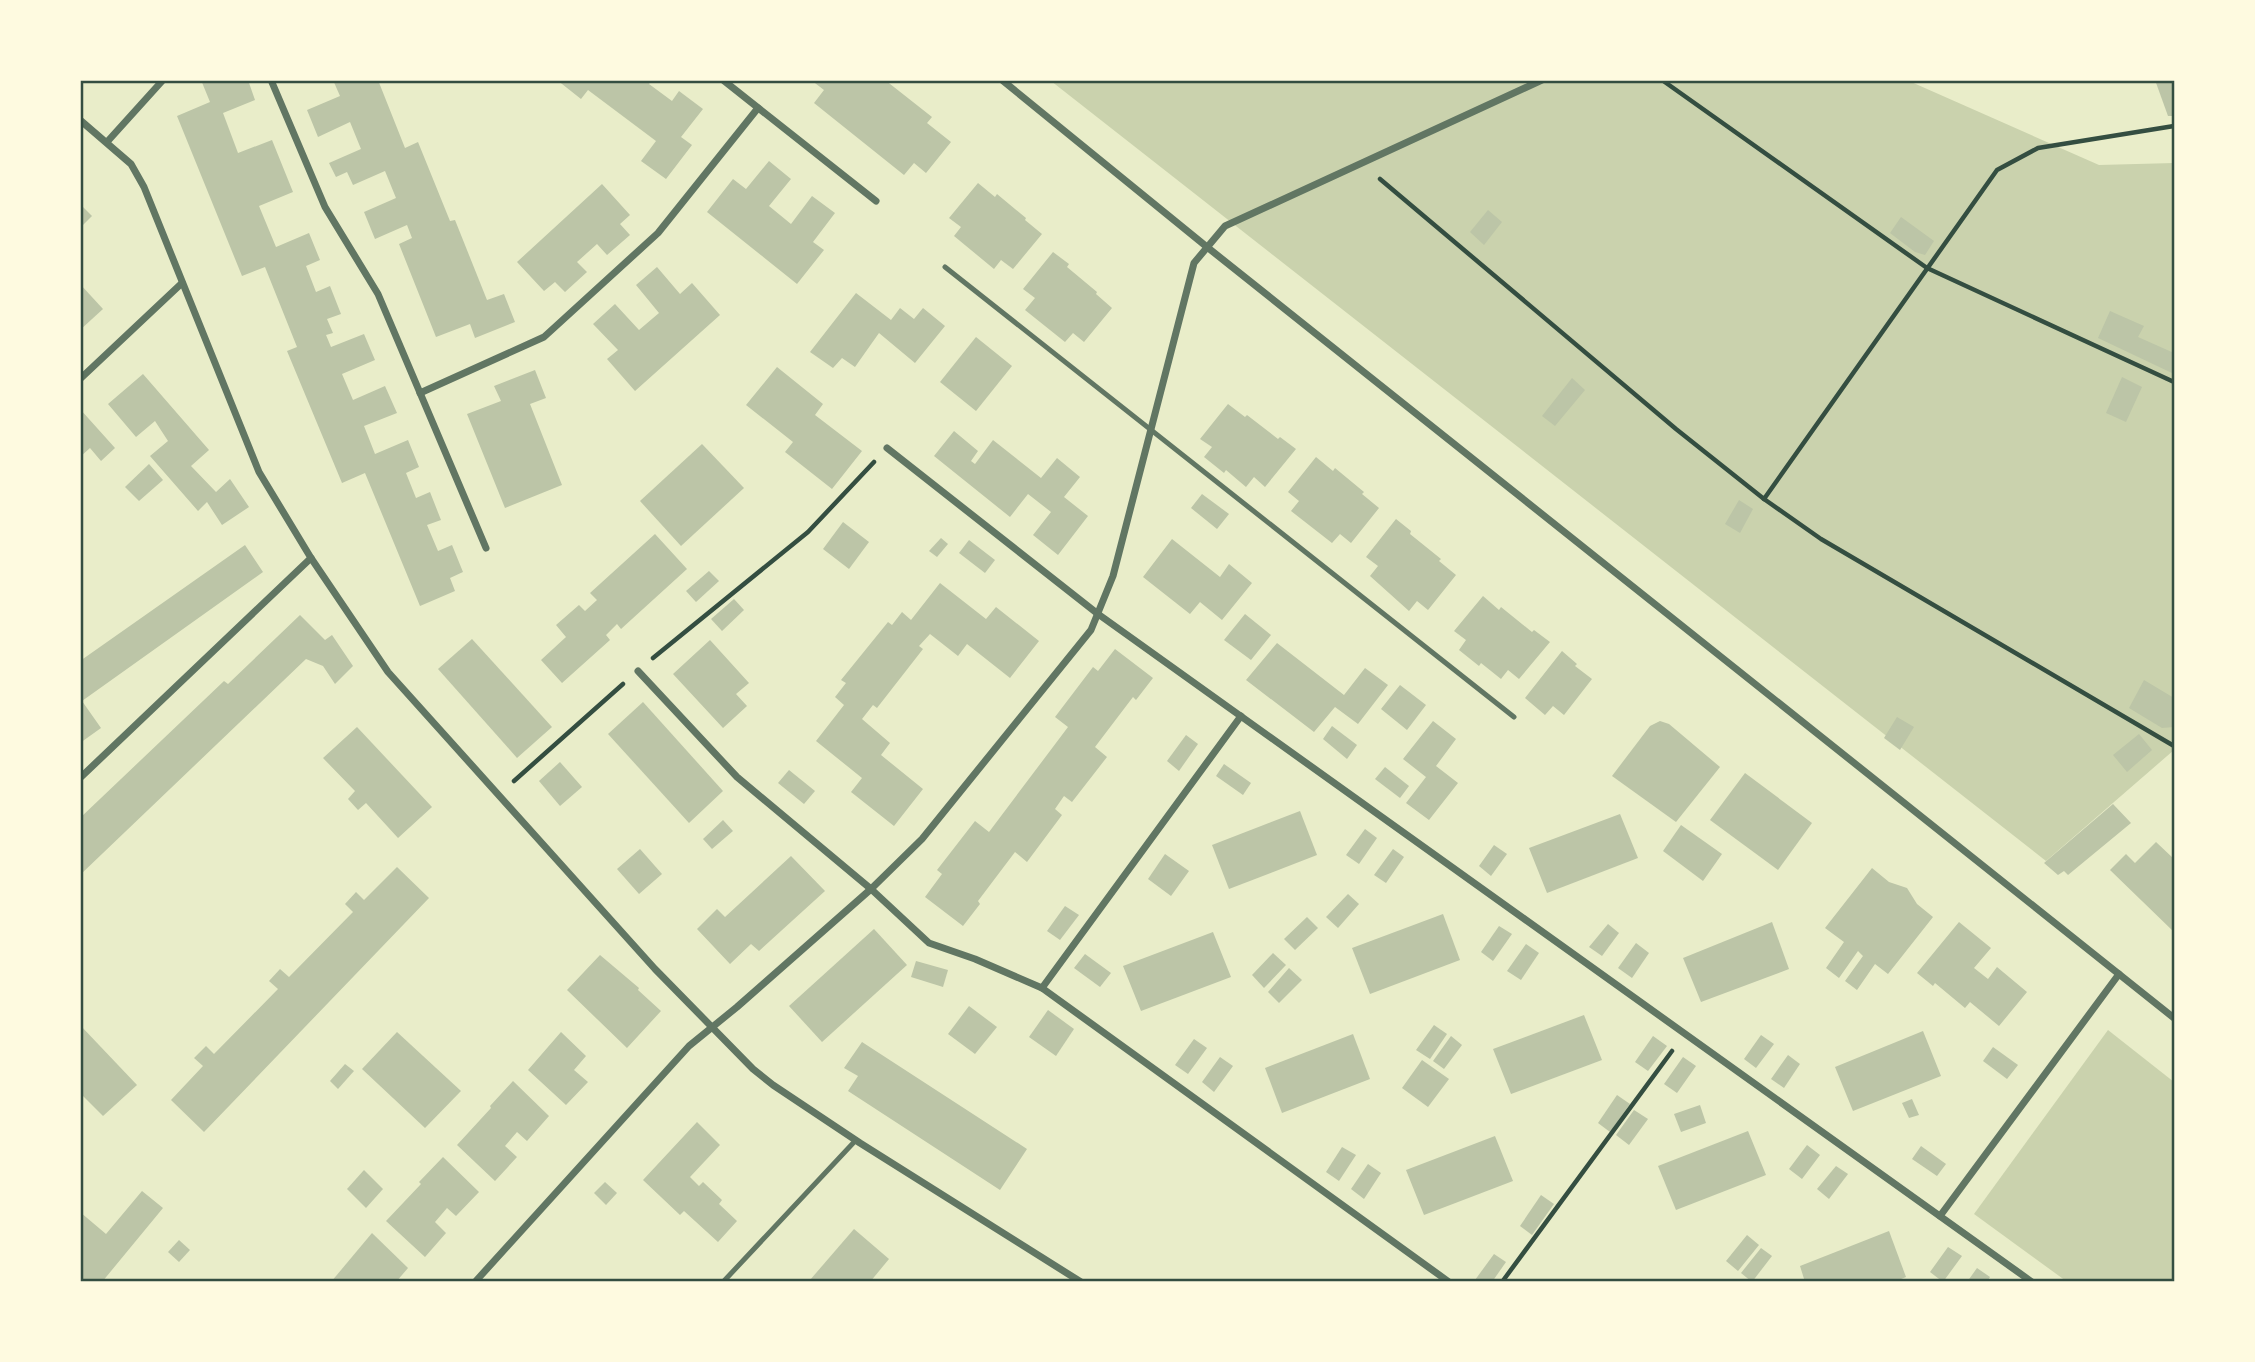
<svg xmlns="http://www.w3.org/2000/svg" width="2255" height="1362" font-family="'Playfair Display',serif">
<rect width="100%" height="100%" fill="#e9edc9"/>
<g fill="#cad2ad">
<path d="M1051,81H1909L2099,165L2174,163V750L2046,861Z"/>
<path d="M2108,1030L2174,1082V1281H2066L1974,1214Z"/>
</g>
<g fill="#bcc5a7">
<path d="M201,80H248L255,100L223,113L238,153L272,140L293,192L259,206L276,247L309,233L320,260L306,266L316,292L330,286L341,314L327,319L333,333L326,335L331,347L364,334L375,360L342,374L353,400L385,386L397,413L364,426L375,454L408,440L419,467L406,473L416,498L430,492L441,520L427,525L438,551L452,545L463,572L450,578L455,591L420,606L365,473L342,483L287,351L297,347L265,267L242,276L177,116L210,102Z"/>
<path d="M333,80H378L405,148L418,142L450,221L455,220L487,300L504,294L515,322L475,338L470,324L436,337L399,244L412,238L407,225L375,239L364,212L396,198L385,171L353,185L347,172L336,177L329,163L361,149L350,122L318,137L307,110L340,96Z"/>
<path d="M557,80H652L649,84L672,101L679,91L703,109L681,137L692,145L666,179L641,161L656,141L588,90L581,99Z"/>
<path d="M811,80H885L932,117L927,123L951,142L926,173L914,163L904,175L814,103L824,90Z"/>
<path d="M2155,80H2174V116H2168Z"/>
<path d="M769,161L791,179L769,206L791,224L812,196L835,213L813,242L824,250L797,284L707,212L733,179L746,189Z"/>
<path d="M978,183L995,197L997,194L1026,218L1025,220L1042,234L1013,269L1001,260L994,269L954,236L961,227L949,218Z"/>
<path d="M602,184L630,215L620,224L630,235L607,255L597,244L577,262L587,272L565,292L555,282L544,291L517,262Z"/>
<path d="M80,204L92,216L80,228Z"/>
<path d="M1488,210L1502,222L1484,245L1470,232Z"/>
<path d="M1901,217L1934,241L1925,255L1915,252L1890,233Z"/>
<path d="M1053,252L1069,264L1067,267L1097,292L1096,294L1112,308L1084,342L1073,333L1065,342L1025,310L1035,298L1023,289Z"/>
<path d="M657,267L680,294L692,283L720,315L635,391L607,359L618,350L593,324L615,304L639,330L659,313L636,285Z"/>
<path d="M80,284L103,309L80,330Z"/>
<path d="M856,293L891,320L900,308L914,319L923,308L945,326L915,363L879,333L855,367L842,358L833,368L810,352Z"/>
<path d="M2110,311L2144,326L2138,337L2174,353V374L2098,338Z"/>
<path d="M976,337L1012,366L976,411L940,382Z"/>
<path d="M777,367L823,404L815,415L862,451L832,489L785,452L793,442L746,405Z"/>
<path d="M535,370L546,398L530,404L562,485L505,508L467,414L501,401L494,386Z"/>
<path d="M143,374L209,450L191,466L216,492L230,479L249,507L222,525L207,502L198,511L150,456L168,441L155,421L136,437L108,404Z"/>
<path d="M2122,377L2142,387L2126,422L2106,413Z"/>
<path d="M1572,378L1585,390L1555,426L1542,416Z"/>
<path d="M1228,404L1245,417L1247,415L1278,439L1280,437L1296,449L1265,487L1254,477L1246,487L1226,470L1224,473L1204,457L1212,447L1200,439Z"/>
<path d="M80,409L115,448L101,461L90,448L80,457Z"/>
<path d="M954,431L978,451L971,461L975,464L993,440L1041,478L1057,458L1080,477L1064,497L1088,516L1058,555L1033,535L1051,512L1028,494L1010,517L934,456Z"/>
<path d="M702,444L744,488L681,546L640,501Z"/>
<path d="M1316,457L1333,471L1335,468L1364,492L1362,494L1379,508L1351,543L1340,534L1332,543L1291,511L1299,501L1288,492Z"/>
<path d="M149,464L163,480L139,501L125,487Z"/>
<path d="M1202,494L1229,514L1217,529L1191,508Z"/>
<path d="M1739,500L1753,509L1740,533L1725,524Z"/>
<path d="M1396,519L1411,531L1410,534L1441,559L1439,561L1456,575L1428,610L1417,601L1409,611L1370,576L1378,566L1366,557Z"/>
<path d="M843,522L869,542L849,569L823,549Z"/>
<path d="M655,534L687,569L621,629L617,624L606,635L610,640L562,683L541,660L566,637L556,625L579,605L585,611L597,600L590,593Z"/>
<path d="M941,538L948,544L937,557L929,551Z"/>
<path d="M1172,539L1220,577L1229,564L1252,583L1222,620L1200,602L1190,614L1143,577Z"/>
<path d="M969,540L995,560L985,573L959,553Z"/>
<path d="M245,545L263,572L82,701L101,728L80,743V661Z"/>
<path d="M709,571L719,581L696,602L686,591Z"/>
<path d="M940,583L986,619L996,607L1039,641L1010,678L967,644L958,656L930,634L919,646L923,649L877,708L873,705L862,719L890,743L881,755L923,789L894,826L851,792L862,778L816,741L844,705L835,697L846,683L841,680L888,622L892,625L902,612L911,620Z"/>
<path d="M1483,596L1499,610L1501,607L1532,632L1534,630L1550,642L1519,679L1508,670L1501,679L1481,663L1479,666L1459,650L1466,640L1454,631Z"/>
<path d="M734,599L744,610L722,631L711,619Z"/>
<path d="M1245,614L1271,635L1251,660L1224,640Z"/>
<path d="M300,615L325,640L332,635L353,666L335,684L323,666L306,659L80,875V818L224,681L228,684Z"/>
<path d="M472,639L552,727L517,758L438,669Z"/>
<path d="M710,640L749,683L736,694L747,706L723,728L673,674Z"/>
<path d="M1277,643L1344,695L1365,668L1388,685L1358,724L1335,707L1314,732L1246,680Z"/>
<path d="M1115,649L1153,678L1136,700L1133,697L1095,747L1107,757L1072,802L1064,796L1055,809L1062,815L1027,862L1015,852L978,901L980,904L963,926L925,897L942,874L937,870L975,821L989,832L1068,727L1055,717L1093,667L1098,671Z"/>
<path d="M1562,651L1577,664L1575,666L1592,679L1564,715L1553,706L1545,715L1525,698Z"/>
<path d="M2144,680L2174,698V727L2162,728L2129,708Z"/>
<path d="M1400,685L1426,705L1407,730L1381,709Z"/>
<path d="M643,702L723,791L689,823L608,734Z"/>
<path d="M1897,717L1914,727L1900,750L1884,738Z"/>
<path d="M1433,721L1456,739L1436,766L1458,783L1429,820L1406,803L1426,777L1403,759Z"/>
<path d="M1660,721L1669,724L1720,767L1676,822L1612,776L1650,726Z"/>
<path d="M1332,726L1357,745L1347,759L1323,739Z"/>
<path d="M357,727L432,807L398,838L366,803L358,810L348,799L355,791L323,758Z"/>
<path d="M2139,734L2152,750L2127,772L2113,755Z"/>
<path d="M1186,735L1198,744L1179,771L1167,761Z"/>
<path d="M560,762L582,787L560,806L539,781Z"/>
<path d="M1224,764L1251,783L1243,795L1216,776Z"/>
<path d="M1385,767L1409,786L1400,798L1375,779Z"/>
<path d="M789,770L815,791L804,804L778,783Z"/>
<path d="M1745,773L1812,823L1778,870L1710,820Z"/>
<path d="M2113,804L2131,823L2068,875L2064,871L2058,875L2044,863Z"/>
<path d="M1300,811L1317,855L1229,889L1212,845Z"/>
<path d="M1620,814L1638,858L1547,893L1529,848Z"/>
<path d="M723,820L733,831L712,849L703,839Z"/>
<path d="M1681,825L1722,854L1703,881L1663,851Z"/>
<path d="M1365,829L1377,838L1359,864L1346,855Z"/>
<path d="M2156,842L2174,859V932L2110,870L2126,854L2135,863Z"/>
<path d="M1494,845L1507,854L1491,876L1479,866Z"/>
<path d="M640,849L662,874L639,894L617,869Z"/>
<path d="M1393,849L1404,857L1386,883L1374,875Z"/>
<path d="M1165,854L1189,871L1171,896L1148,879Z"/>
<path d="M791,856L825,891L759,951L751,944L730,964L697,929L717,909L725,917Z"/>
<path d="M397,867L429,898L204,1132L171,1100L203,1066L194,1058L206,1046L214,1054L278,989L269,981L280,969L289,977L353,912L345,904L356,892L364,900Z"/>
<path d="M1872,868L1889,882L1907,888L1917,904L1933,917L1888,974L1875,964L1857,990L1845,981L1863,956L1858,951L1839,978L1826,968L1844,942L1825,928Z"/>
<path d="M1348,894L1359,904L1338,928L1326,917Z"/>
<path d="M1065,906L1079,915L1060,940L1047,931Z"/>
<path d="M1443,914L1460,960L1370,994L1352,948Z"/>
<path d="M1307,917L1318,928L1295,950L1284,939Z"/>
<path d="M1772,922L1789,969L1701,1002L1683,958Z"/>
<path d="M1959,922L1991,948L1974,968L1988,979L1997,967L2027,992L1999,1026L1970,1002L1965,1008L1935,983L1933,986L1917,973Z"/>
<path d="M1608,924L1619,933L1602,956L1589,947Z"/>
<path d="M1499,926L1512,934L1493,961L1481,952Z"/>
<path d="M874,929L907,965L822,1042L789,1006Z"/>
<path d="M1213,932L1231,977L1141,1011L1123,966Z"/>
<path d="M1636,943L1649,953L1632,978L1618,968Z"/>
<path d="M1526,944L1539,953L1521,980L1507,971Z"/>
<path d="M1273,953L1286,965L1264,988L1252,975Z"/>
<path d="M1085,954L1111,973L1100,987L1074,968Z"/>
<path d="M600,955L639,988L638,990L661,1011L627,1048L567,990Z"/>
<path d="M916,961L948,970L943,987L911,977Z"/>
<path d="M1289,968L1302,980L1279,1003L1268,992Z"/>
<path d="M969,1006L997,1027L975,1054L948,1034Z"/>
<path d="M1048,1010L1074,1029L1056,1056L1029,1037Z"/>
<path d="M1584,1015L1602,1060L1511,1094L1493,1049Z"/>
<path d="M80,1025L137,1085L103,1116L80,1093Z"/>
<path d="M1434,1025L1447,1034L1430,1059L1416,1050Z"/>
<path d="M1923,1031L1941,1076L1853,1111L1835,1067Z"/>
<path d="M397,1032L461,1091L425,1128L362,1069Z"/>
<path d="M561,1032L586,1056L574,1070L588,1082L566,1105L528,1070Z"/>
<path d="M1353,1034L1370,1079L1282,1113L1265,1068Z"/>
<path d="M1761,1035L1774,1044L1756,1068L1744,1059Z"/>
<path d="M1451,1036L1462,1045L1444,1069L1433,1061Z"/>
<path d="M1653,1036L1667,1046L1648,1071L1635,1062Z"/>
<path d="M1194,1039L1207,1048L1188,1074L1175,1065Z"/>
<path d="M862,1042L1027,1149L1000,1190L848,1091L858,1076L844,1068Z"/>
<path d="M1993,1047L2018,1065L2007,1079L1983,1061Z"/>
<path d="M1788,1055L1800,1064L1784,1088L1771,1079Z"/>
<path d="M1220,1057L1233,1066L1214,1092L1202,1082Z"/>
<path d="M1683,1057L1696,1066L1677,1093L1664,1084Z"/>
<path d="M1422,1060L1449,1079L1428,1107L1402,1088Z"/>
<path d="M345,1064L354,1071L338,1089L330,1081Z"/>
<path d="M513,1081L549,1116L527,1141L517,1132L505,1146L517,1157L495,1181L457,1145L491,1108L490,1106Z"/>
<path d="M1617,1095L1630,1104L1610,1132L1598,1123Z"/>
<path d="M1912,1099L1919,1115L1909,1118L1902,1103Z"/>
<path d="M1700,1105L1706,1123L1681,1132L1674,1114Z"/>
<path d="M1634,1110L1648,1119L1629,1145L1616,1135Z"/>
<path d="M697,1122L720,1145L690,1177L699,1186L703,1182L722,1200L719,1204L737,1221L718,1242L684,1211L680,1215L643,1180Z"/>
<path d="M1748,1131L1766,1175L1676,1210L1658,1166Z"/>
<path d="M1495,1136L1513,1181L1424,1215L1406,1170Z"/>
<path d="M1807,1145L1820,1155L1802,1179L1789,1169Z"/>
<path d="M1921,1146L1946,1164L1937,1176L1912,1159Z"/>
<path d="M1342,1147L1356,1155L1339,1181L1326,1172Z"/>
<path d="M443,1157L479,1192L456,1216L447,1208L435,1222L446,1233L425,1257L386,1221L421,1184L419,1182Z"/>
<path d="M1368,1164L1381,1173L1364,1199L1351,1189Z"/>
<path d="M1836,1166L1848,1174L1829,1199L1817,1189Z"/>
<path d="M364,1170L383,1189L366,1208L347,1189Z"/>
<path d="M605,1182L617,1193L606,1205L594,1193Z"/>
<path d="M142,1191L163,1208L102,1282H80V1212L106,1234Z"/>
<path d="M1541,1195L1554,1204L1532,1235L1520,1226Z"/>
<path d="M854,1229L889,1259L870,1282H812L810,1280Z"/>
<path d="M1889,1231L1906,1277L1894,1282H1805L1800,1266Z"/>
<path d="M372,1233L408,1268L396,1282H331Z"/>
<path d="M1747,1235L1759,1245L1738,1271L1726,1261Z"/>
<path d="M179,1240L190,1250L179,1262L168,1252Z"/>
<path d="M1948,1247L1962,1256L1943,1282L1930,1272Z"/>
<path d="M1761,1248L1772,1256L1752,1282L1741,1273Z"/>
<path d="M1494,1254L1506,1262L1492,1282H1478L1475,1280Z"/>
<path d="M1977,1268L1990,1277L1987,1282H1967Z"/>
</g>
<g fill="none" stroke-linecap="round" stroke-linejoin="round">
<g stroke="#344e41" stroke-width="4.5">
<path d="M1662,80L1927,268L2174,382"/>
<path d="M1380,179L1676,429L1764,499L1997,170L2038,148L2174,126"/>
<path d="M1764,499L1821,539L2174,746"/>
<path d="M653,658L808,532L874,462"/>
<path d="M514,781L623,684"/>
<path d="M1502,1282L1672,1051"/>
</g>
<g stroke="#617663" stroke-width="5">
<path d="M945,267L1514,717"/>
<path d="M723,1282L856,1140"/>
</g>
<g stroke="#617663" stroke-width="7">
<path d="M271,80L325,207L378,294L486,548"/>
<path d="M723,80L876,201"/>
<path d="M1002,80L1207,247L2174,1018"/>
<path d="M80,120L131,164L144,187L259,472L311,558L388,672L655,969L753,1069L773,1085L860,1143L1081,1282"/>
<path d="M107,142L163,80"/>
<path d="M80,379L182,283"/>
<path d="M420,393L544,337L658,233L758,108"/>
<path d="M887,448L1098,614L2032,1282"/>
<path d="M638,671L737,777L871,889L929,943L975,959L1042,988L1449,1282"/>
<path d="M80,778L311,558"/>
<path d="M1042,988L1241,716"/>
<path d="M1940,1216L2119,974"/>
<path d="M475,1282L689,1046L737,1007L871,889L922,839L1091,630L1113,576L1194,263L1225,226L1542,80"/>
</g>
</g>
<rect width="2255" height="1362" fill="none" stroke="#fefae0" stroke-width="164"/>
<rect x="82" y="82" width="2091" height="1198" fill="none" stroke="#344e41" stroke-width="2.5"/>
</svg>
